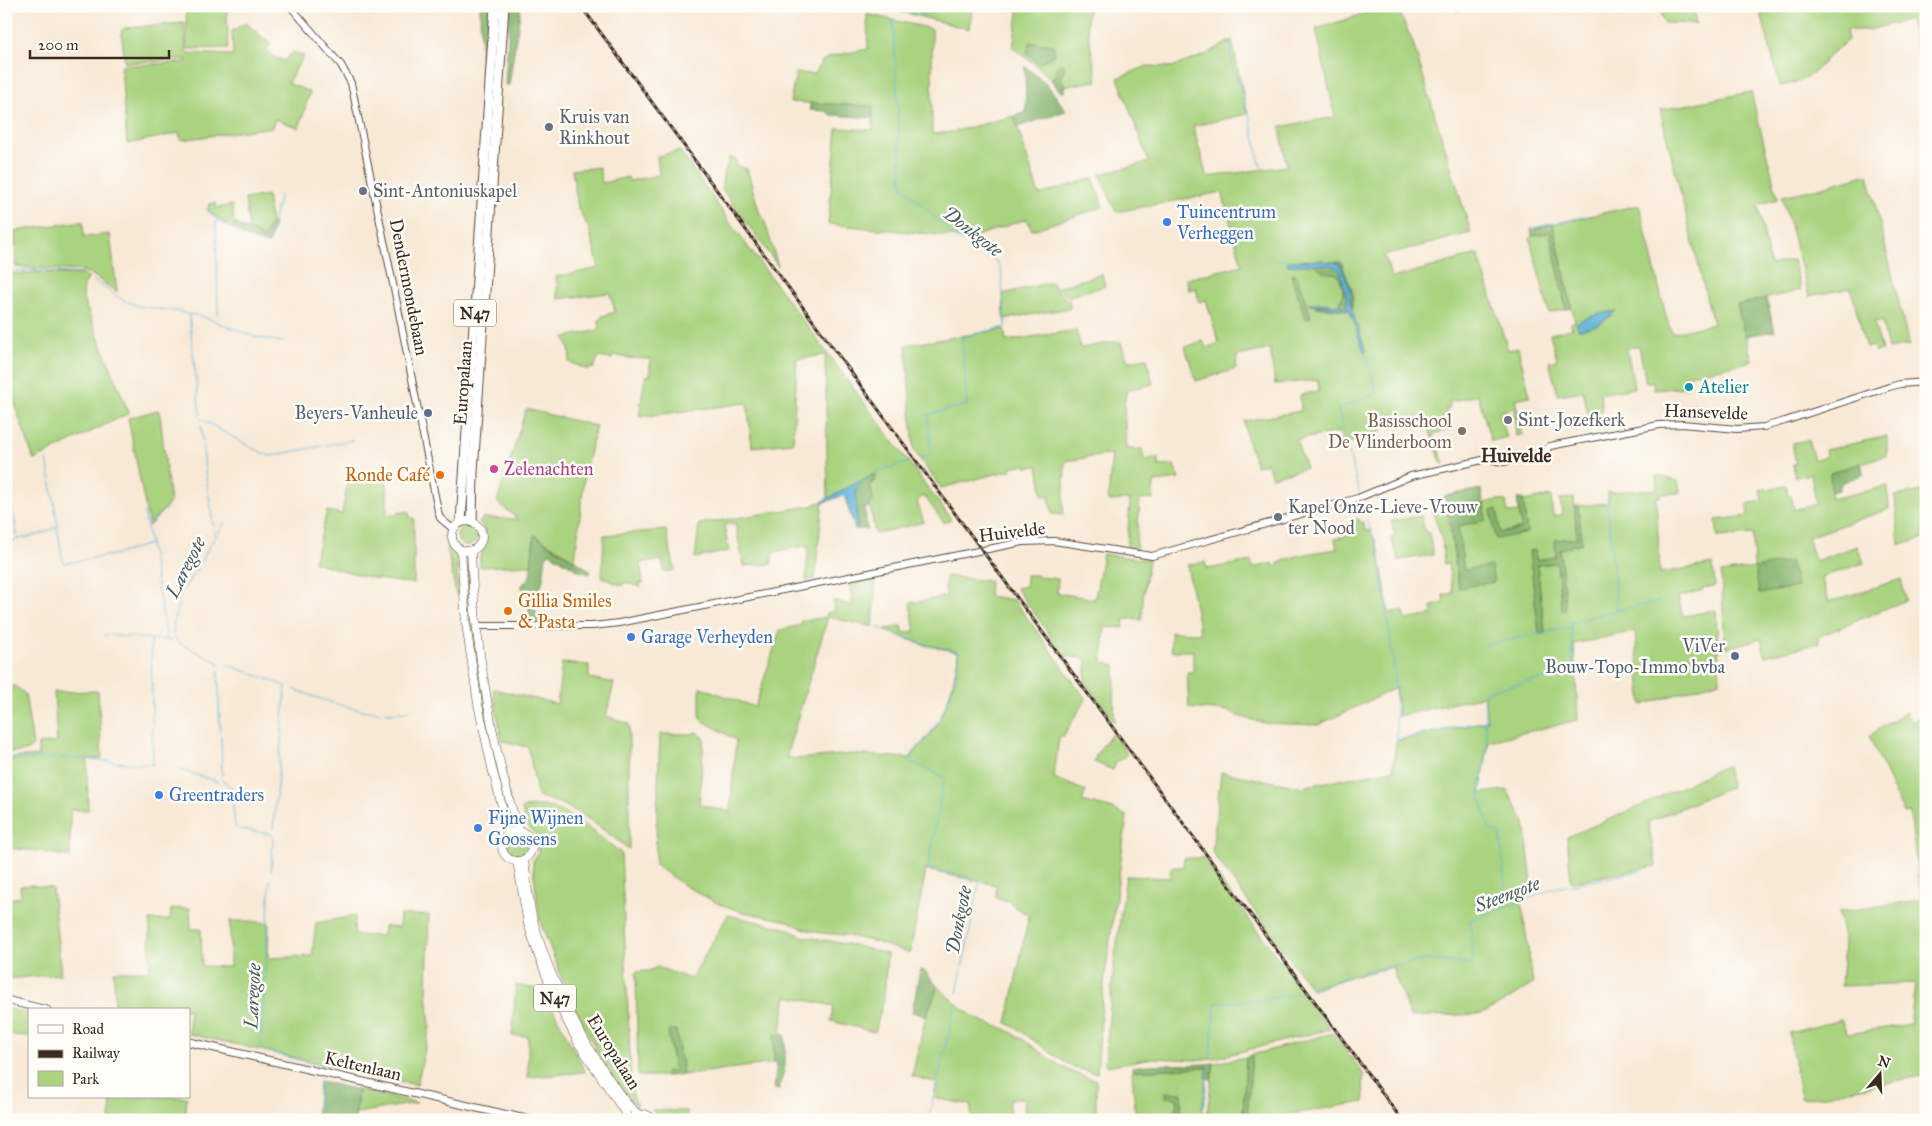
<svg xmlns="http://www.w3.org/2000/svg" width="1932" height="1126" font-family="'IM FELL Great Primer',serif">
<rect width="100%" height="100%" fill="#fdfcf7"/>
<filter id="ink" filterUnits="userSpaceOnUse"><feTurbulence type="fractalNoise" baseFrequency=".02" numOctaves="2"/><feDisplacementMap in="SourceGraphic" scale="10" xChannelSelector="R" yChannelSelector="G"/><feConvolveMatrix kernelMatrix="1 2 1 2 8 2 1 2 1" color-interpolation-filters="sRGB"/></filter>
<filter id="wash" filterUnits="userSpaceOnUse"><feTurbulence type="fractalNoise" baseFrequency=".0096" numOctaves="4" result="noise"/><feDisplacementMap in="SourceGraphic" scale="20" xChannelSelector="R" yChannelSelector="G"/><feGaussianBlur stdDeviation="1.12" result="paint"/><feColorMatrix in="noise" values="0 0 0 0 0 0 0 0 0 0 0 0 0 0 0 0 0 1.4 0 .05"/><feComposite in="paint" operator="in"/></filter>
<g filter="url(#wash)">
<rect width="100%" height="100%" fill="#f8e9d6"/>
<g fill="#a9d37f" stroke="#727e4e" fill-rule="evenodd">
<path d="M186,6H227L228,48L187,49Z"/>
<path d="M891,6H973L969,29L890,9Z"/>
<path d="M1019,6H1088L1087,25L1097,81L1064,86L1061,78L1064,69L1057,68L1052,81L1037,66L1013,48Z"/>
<path d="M1388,6H1396L1412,40L1471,233L1384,255L1392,278L1478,254L1508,350L1518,348L1530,396L1515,399L1523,434L1516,436L1514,408L1499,412L1507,437L1491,441L1478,395L1449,402L1450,408L1446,409L1451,429L1433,434L1444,464H1442L1425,420L1392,428L1387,425L1379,433L1343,445L1339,432L1296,440L1306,468L1272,477L1267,463L1256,466L1247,438L1244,421L1301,411L1300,395L1319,391L1318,380L1275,384L1270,349L1237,356L1236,369L1196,381L1185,347L1203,341L1206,348L1219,343L1206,300L1199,302L1196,288L1189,290L1186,279L1242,265L1222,192L1116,212L1100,174L1149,162L1118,78L1147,66L1172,67L1205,55L1232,40L1247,114L1193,126L1207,177L1287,166L1280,127L1335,117L1316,29ZM1295,274L1310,317L1306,319L1291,275ZM1337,274L1353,293L1352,310L1316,303L1339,305C1345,295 1344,284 1337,274Z"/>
<path d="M1659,6H1693L1696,24L1664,23Z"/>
<path d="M1759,6H1926V89L1910,19L1869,30H1846L1848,40L1832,53L1814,72L1800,81L1780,86Z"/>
<path d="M867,14L932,29V134L952,132L1014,116L1039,195L1093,178L1103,207L1032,230L1027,219L970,238L828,224L837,128L873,130V107L790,102L796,73L815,74L822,61L832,56L868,49Z"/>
<path d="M184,23L186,53L233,55L232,31L246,23L271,45L266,48L274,57L284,61L293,52L304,56L295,70L288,83L310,92L299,128L275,119L272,127L181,140L179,133L127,144L121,66L186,62L187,59L125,63L121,31L124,28Z"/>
<path d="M1751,92L1778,199L1758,205L1770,265L1793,260L1801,290L1738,305L1752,361L1685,376L1686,387L1654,390L1653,382H1646L1639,346L1627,348L1634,388L1600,394L1602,411L1588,414L1583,391L1558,395L1549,362L1557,360L1550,334L1572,329L1571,323L1575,321L1553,224L1639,205L1667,320L1672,332L1673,333L1713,324L1660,110Z"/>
<path d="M680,151L728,220L951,519L944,523L925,497H921L917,502L924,522L875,534L870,505L873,501L870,486L874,481L875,474L828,499L825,355L797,359L793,443L752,447L747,403L639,417L645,376H650V359L628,358L613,355L612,359L598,357L594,368H590L589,370L569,362L570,353L565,337L600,330L599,320L602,319V316L615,312L610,293L558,299L556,277L599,268L589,229L578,208L572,170L599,167L602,183L628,177L629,181L659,175L657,156Z"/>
<path d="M730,157L736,159L735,165L747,169L760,214L764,219L778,266L722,189L723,175Z"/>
<path d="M1868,174L1909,345L1888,349L1882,321L1874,322L1882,350L1875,352L1873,346L1866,348L1851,288L1809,296L1782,196L1823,187Z"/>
<path d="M267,195L271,223L263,238L249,229L245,199Z"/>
<path d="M215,203L216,208L232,205L234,223L233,229L208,211L209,204Z"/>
<path d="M83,221L84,237L110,234L117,292L91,274L83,271L16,267L15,231Z"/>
<path d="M1550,232L1566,309L1549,313L1530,239L1532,236Z"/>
<path d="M37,272L82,275L89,277L84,285L83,299L129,413L34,460L6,380V275Z"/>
<path d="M1102,274L1105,286L1070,296L1066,295L1058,287Z"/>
<path d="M1051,282L1066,299H1069L1070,308L1004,319L1003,294Z"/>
<path d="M1004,329L1006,341L1076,330L1081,348L1120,341L1128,361L1147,358L1153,384L1127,390L1124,403L1126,449H1142L1144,460L1158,457L1159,466L1174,465L1179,479L1154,482L1153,499L1140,500L1136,550L1127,548L1130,500L1108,501L1112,454L1065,461L1063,515L1052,514L1049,495L1043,496L1038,466L1026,467V464L1011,467V470L941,488L914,451L906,345Z"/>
<path d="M526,409L596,426L585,471L575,560L535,535L531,565L480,567V557L483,551L482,548C487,539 487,530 479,522L481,521L482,518L518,519L497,502Z"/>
<path d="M158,410L160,414L170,503L149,526L128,418Z"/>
<path d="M1887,436V455L1830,473L1832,481L1831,499L1888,486L1889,509L1808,537L1815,561L1857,546L1864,563L1821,577L1829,602L1901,579L1906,600L1818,637L1819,643L1765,656L1761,639L1725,648L1721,573L1754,568L1753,534L1718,537L1716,520L1748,516L1747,504L1762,501L1760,490L1786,486L1788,495H1791L1794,510L1816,504L1811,474L1795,477L1793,464H1796L1792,443L1808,440L1814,460L1826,457L1825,450Z"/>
<path d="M1656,475L1678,481L1680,493L1660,494V497L1656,498L1660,573L1713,564L1715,586L1703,588V590L1678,597L1683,616L1716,610L1720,681L1642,705L1635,631L1574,644L1578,720L1489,741L1480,793L1507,790L1525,823L1533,893L1521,898L1533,984L1488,1011L1478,1014L1410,1017L1392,967L1352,976L1312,990L1212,852L1221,772L1301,787L1393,770L1396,741L1487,721L1484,696L1398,716L1396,688L1318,725L1264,723L1234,715L1228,711L1189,708L1187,672H1193V651H1171V632L1200,633L1187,565L1205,562L1207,569L1251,561L1253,568L1273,563L1275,568L1278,567L1277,564C1295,554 1317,552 1337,549L1335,539L1354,533L1351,524L1353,523V520L1359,519L1360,523L1363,522L1365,530L1371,531L1379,551L1389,613L1403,610L1406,620L1433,615L1432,606L1444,603L1443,595L1453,593L1448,564H1444L1442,539L1432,509L1446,506L1459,588L1464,571L1458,526L1486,520L1484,503L1498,500L1506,501L1508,513L1519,512L1522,528L1500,533L1497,509L1491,510L1496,538L1527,533L1523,501L1551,496L1553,516L1562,515L1560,499L1574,498L1577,538L1555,540L1557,557L1536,560L1535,551H1529L1545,633L1537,565L1557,562L1562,610L1560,548L1582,543L1578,506L1608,503V492L1657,489Z"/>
<path d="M348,478L387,482V515L409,511L410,518H414V583C379,582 347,572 314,562L327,511L342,514Z"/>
<path d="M1926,490V538L1899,545L1895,496Z"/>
<path d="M823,501L815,579L806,581L808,545L774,552L771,564L744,566L735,523L724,525L729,551L695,558L699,524L811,506Z"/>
<path d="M1421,516L1425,531L1429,533L1433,555L1399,560L1391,538L1395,536L1391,521Z"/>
<circle cx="467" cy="536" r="10"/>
<path d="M666,530L675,570L664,572L662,560L640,563L643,583L639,584L641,587L624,582L622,586L602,577L604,535Z"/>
<path d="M444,532L447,534L450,546L457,555L458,594L456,595Z"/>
<path d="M1103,554L1149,560L1143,598L1142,620L1124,619L1123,628L1105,627L1102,662L1115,665L1114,722L1085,682L1087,659L1065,656L1016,588L1026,586V575H1037L1039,577L1058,579L1057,593L1095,599Z"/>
<path d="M465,558H469L470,596L514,824L510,825C492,756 476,686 468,615C466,596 466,577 465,558Z"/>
<path d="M876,575L873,627L828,617L786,757L796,759L851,754L910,758C917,747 928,738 935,727C947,709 957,673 958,652L924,645L883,630L902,626L904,633L915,631L910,603L947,596L945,589L946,576L990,581L989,596L1014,600L1086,699L1062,738L1059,737L1054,778L1086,791L1082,801L1110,808L1127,816L1103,991L1097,1073C1063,1070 1036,1038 1007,1023L1029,915L1013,906L1010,901L996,898V885L926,870L910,953L872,941L844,935L821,933L802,928L788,921L743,912L719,904L687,887L655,865L660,734H691L697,732L704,738L699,804L730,812L736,740L700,719V687L755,707L780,630L802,625L801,621L827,617V613L835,611L833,600L853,606L849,581Z"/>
<path d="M562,663L589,665V678L614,683L606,716L629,724V849C600,828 574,804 538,797L528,747L502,741L493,689L557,704Z"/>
<path d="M15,686L25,694L33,745C27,754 15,752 6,752V687Z"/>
<path d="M98,691L102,759H87L88,810H70V857L40,851L6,848V758L38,756V744L57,742L54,692Z"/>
<path d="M1905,712L1911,722L1926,714V1075L1805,1099L1801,1098L1789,1033L1841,1020L1848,1034L1910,1024L1915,983L1841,986L1844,942L1839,912L1921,900L1910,812L1904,814L1869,736Z"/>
<path d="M1112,733L1127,753L1120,761L1117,760L1113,770L1094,762L1097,753Z"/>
<path d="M1727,765L1731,787L1648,822L1656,866L1571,882L1567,837L1643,805Z"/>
<path d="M525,807C532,807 541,805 548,807C568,810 604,840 621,853L631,1079L632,1093L637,1104L636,1106L618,1084L596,1049L568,994L540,921L533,867V861L538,853V841L535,834L525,824L522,809Z"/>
<circle cx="517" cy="846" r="10"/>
<path d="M1184,858H1204L1330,1029L1215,1058L1195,1060L1153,1058L1107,1066L1105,1063L1114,964L1126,876L1170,878L1171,867H1183Z"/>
<path d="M32,885L52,888L61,974L6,979V899L21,897L20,886Z"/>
<path d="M190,908L191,929H201L202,966L230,967V921H251L269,923L268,958L312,956L316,923L355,916L354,935L383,936L384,926L399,927L400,915H429L427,990L430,1027L417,1085L189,1034V1010H115L114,971H150V920H170L171,909Z"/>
<path d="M728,915L789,929L801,936L853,945L887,954L884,998L875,1032L831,1021L834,1006L787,996L780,1035H774V1063L683,1075L676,1030L668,1031L674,1071L667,1072V1076H638L636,972L649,971L657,967L691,979Z"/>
<path d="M516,985L543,990L585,1072L528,1077V1036H512Z"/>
<path d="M938,987C952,1000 966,1014 984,1022C995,1026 1006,1028 1016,1035C1045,1053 1060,1072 1096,1080V1120H1025L1024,1099H1010L1009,1120H974L971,1114V1105L934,1098L937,1083L912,1076L926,1016Z"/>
<path d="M6,1008L29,1014V1036L6,1035Z"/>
<path d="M1333,1033L1365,1076L1363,1078L1364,1102L1286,1115L1285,1120H1246L1252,1055Z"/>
<path d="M1246,1057L1243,1113L1241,1120H1206L1214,1063Z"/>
<path d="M1208,1067L1201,1120H1180L1182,1094L1177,1098L1175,1120H1136L1132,1071Z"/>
<path d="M358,1090L417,1103L356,1113Z"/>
<path d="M111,1097H187L185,1120H110Z"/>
<path d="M652,1110L687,1111V1120H663Z"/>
</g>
<g fill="#86b56e" stroke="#607046">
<path d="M480,6H489L485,70L481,72Z"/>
<path d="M510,6H521L509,85H505Z"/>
<path d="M1030,42L1053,45L1055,54L1039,64L1027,53Z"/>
<path d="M1059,64H1063L1065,67L1061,78L1066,91L1061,92L1052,81Z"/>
<path d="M1025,66L1049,87L1066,111L1017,127L1014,116L1026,112Z"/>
<path d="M810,103L873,106V118L831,115L826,111L810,110Z"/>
<path d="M234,223L238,224L240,227L249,229L263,238L271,223H274L269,244L248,238L233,229Z"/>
<path d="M1553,224L1571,308L1566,309L1550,232L1532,236L1531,230Z"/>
<path d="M1319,262H1341L1353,293L1352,311L1315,307L1316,303L1339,305C1345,295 1344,284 1337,274L1323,272L1314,264Z"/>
<path d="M1296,274L1311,317L1306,319L1291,275Z"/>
<path d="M1766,298L1775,331L1745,336L1737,305Z"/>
<path d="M1861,463L1864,474L1841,483L1839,490L1831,492L1830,473Z"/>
<path d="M876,474L871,486L873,501L870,505V507L865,508L867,529H857L856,488L861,484L860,481Z"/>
<path d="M1481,489L1486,520L1458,526L1464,570L1491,566L1494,582L1459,588L1450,519L1444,496Z"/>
<path d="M1517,499H1523L1527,533L1496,539L1491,510L1497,509L1500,533L1522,529Z"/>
<path d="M1574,506H1578L1582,543L1571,545V547L1560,549L1566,610H1562L1557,563L1537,565L1545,634H1539L1529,551L1535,550L1536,560L1556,557L1555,540L1577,538Z"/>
<path d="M534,535L590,570L591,573L589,574L579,571L550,553L546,556L543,579L539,593L540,601C535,607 534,612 539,619H550L551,622H529V604H526L527,595L521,586L530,577Z"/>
<path d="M1790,561L1797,587L1759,594L1755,568Z"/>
<path d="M920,970L925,971L938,987L926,1016L912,1012Z"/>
<path d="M676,1030L683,1075L667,1076L666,1072L674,1071L668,1031Z"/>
<path d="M774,1035H785V1067L779,1089H774L777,1063H774Z"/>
<path d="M1252,1055L1247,1117L1246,1120H1241L1243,1113L1246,1057Z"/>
<path d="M1214,1063L1211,1079L1206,1078L1208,1067L1132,1071V1067C1159,1062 1186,1067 1214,1063Z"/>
<path d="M319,1081L358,1090L355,1120H316Z"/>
<path d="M1166,1092L1182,1093L1180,1120H1175L1177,1098L1166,1097Z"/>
</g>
<g fill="#5bb2d8" stroke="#4b6e7b">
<path d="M1321,260L1340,264L1351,291L1350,298L1351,307L1366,351L1364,352L1349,309L1310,305L1309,303L1347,306L1346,291C1341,286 1344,275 1338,269C1329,261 1299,267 1287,265L1288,261Z"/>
<path d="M1616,311C1606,321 1591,330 1578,329L1576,323C1588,316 1602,313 1616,311Z"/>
<path d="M860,481L861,484L856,488L857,529H855L844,495L823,503V501Z"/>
</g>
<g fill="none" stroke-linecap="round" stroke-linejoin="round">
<g stroke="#5bb2d8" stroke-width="1">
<path d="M893,10L924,15L927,6"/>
<path d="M1456,12L1468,6"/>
<path d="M893,20L902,185L956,238L975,245L996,261L1001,270L1006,327L962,337L967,405L928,414L931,453L928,457L919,458"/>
<path d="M1228,40L1231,49L1232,64L1249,114L1261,168"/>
<path d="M205,208L217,219"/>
<path d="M1531,228L1589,216"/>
<path d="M1275,262L1285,259"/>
<path d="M6,273L27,270L85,274"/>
<path d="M93,280L121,299L138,306L182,312L189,315L200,415"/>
<path d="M189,314L204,317L255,337L283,342"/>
<path d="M218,315L216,220H217L248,237L264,243L268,242L280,195"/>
<path d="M201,419L252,448L270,456L353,440"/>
<path d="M201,425L205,470L215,537L180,596L174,622L173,635L177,642L219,663V665"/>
<path d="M47,459L58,526"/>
<path d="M7,479L18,539"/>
<path d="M859,482L879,471L909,462"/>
<path d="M1359,492L1338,409L1377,393L1365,352"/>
<path d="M1607,499L1617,610"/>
<path d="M144,512L150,543"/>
<path d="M1366,520L1376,542L1381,567"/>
<path d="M148,524L166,508"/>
<path d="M215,537L225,523"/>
<path d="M6,544L18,539L38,535L57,527L63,561L65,563L118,554L150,544L167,640L171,641"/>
<path d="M1381,570L1394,669L1397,740L1485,721V691L1574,672L1571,623L1605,613L1658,602L1660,600"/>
<path d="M873,626L874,610"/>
<path d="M878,628L924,644L957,650L959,652C957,680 948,706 934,730C927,742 913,749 911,762L944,777L928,868L980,880L957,993"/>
<path d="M104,635L165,640"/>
<path d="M151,640L153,759"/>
<path d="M1484,645L1571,627"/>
<path d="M228,665L286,686L273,829"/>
<path d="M218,670L220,730"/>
<path d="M294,689C327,702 378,720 413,710"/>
<path d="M1485,721L1487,746L1480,796L1490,830L1500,832L1507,906"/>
<path d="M221,735L222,775"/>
<path d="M6,760L67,758L153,765V761"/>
<path d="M181,770L219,782"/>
<path d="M222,780L231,787L235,826L237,829"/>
<path d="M240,829L271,834L273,836L271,871"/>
<path d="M270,880L261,1050L322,1066"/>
<path d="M1309,988L1364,972L1423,960L1473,964L1470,921L1556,888L1641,871"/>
<path d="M1210,1057L1216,1003L1260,1000L1300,993"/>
<path d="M317,1120L320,1079"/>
<path d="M928,1120L955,1006"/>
<path d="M1202,1120L1209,1065"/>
</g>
</g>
</g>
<g filter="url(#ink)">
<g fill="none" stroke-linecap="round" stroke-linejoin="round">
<g stroke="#57473a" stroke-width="8">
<g id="tertiary">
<path d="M290,6L341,65L351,83L397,303L438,511L440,518L453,529"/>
<path d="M476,626H593L619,623L1023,542L1054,541L1152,556L1358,498L1411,476L1487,459L1503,462L1542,454L1550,446L1659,425L1682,424L1737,429L1764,427L1785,421L1889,387L1900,384L1926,382"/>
</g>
</g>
<g stroke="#57473a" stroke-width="9">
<g id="secondary">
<path d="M6,1000L47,1010"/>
<path d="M189,1042L530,1120"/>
</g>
</g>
<g stroke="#57473a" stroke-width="9">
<g id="primary">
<circle cx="467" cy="536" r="15"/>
<path d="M461,550L466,624L478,704L492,768L509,833"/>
<path d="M471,550C473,612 481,671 493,732C500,765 508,799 519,831"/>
<circle cx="517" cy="846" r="15"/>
<path d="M524,860C527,880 528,900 533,920C548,975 576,1030 608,1077C617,1090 626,1106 640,1115"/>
<path d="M517,861L528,924L539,957L556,1000L579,1044L630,1120"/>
<path d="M635,1117L645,1114L656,1120"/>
</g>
</g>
<g stroke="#57473a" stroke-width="11">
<g id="trunk">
<path d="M461,522L495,6"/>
<path d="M472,522L473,472L504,6"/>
</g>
</g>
<use href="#tertiary" stroke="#fff" stroke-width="6"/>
<use href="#secondary" stroke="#fff" stroke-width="7"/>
<use href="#primary" stroke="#fff" stroke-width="8"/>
<use href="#trunk" stroke="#fff" stroke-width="9"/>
<g stroke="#3b2a1e" stroke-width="3">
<path id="rail" d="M581,6L1402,1120"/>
</g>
<use href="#rail" stroke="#fdfcf7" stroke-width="1" stroke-dasharray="4" stroke-linecap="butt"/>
</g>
</g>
<g fill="#6b7280" stroke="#fdfcf7" stroke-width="2">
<circle cx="549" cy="127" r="5"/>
<circle cx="363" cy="191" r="5"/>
<circle cx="1508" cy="420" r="5"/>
<circle cx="1278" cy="517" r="5"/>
</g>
<g fill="#3f7fe0" stroke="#fdfcf7" stroke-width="2">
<circle cx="1167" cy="222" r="5"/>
<circle cx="631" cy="637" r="5"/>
<circle cx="159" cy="795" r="5"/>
<circle cx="478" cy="828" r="5"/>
</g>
<circle fill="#0f9aa8" stroke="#fdfcf7" stroke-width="2" cx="1689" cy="387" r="5"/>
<g fill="#5c6f8a" stroke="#fdfcf7" stroke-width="2">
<circle cx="428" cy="413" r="5"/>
<circle cx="1735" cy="656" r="5"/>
</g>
<circle fill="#8d6e63" stroke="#fdfcf7" stroke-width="2" cx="1462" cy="431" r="5"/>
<circle fill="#d1479c" stroke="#fdfcf7" stroke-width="2" cx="494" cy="469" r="5"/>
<g fill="#e8710a" stroke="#fdfcf7" stroke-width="2">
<circle cx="440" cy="475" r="5"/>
<circle cx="508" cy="611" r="5"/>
</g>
<g text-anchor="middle" stroke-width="5" stroke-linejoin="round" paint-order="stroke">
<g fill="#fdfcf7" stroke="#75695f" stroke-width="1">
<rect x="454" y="299.5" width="42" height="27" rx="4"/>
<rect x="534" y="984.5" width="42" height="27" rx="4"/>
</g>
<g font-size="16" font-weight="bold" fill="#3b2a1e">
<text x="475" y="319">N47</text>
<text x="555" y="1004">N47</text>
</g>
<g font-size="18" fill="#5b616d" stroke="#fdfcf7" text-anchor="start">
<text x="559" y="123">Kruis van<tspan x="559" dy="21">Rinkhout</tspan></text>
<text x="373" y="197">Sint-Antoniuskapel</text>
<text x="1518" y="426">Sint-Jozefkerk</text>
<text x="1288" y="513">Kapel Onze-Lieve-Vrouw<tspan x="1288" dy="21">ter Nood</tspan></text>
</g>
<g font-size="18" fill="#366cbe" stroke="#fdfcf7" text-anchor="start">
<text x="1177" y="218">Tuincentrum<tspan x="1177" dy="21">Verheggen</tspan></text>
<text x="641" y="643">Garage Verheyden</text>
<text x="169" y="801">Greentraders</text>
<text x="488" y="824">Fijne Wijnen<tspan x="488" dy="21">Goossens</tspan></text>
</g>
<g font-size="18" fill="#3b2a1e" stroke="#fdfcf7">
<text transform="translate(409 287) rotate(79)" y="6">Dendermondebaan</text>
<text transform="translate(463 383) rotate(-86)" y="6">Europalaan</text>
<text transform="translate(1706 412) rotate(2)" y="6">Hansevelde</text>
<text transform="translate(1012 532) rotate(-7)" y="6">Huivelde</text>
<text transform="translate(614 1052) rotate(58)" y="6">Europalaan</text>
<text transform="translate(363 1066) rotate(13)" y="6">Keltenlaan</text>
</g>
<g font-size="18" fill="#0d838f" stroke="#fdfcf7" text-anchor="start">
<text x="1699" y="393">Atelier</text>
</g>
<g font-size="18" fill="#4e5e75" stroke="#fdfcf7" text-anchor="end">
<text x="418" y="419">Beyers-Vanheule</text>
<text x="1725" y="652">ViVer<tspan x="1725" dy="21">Bouw-Topo-Immo bvba</tspan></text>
</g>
<g font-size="18" fill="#785e54" stroke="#fdfcf7" text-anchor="end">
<text x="1452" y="427">Basisschool<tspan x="1452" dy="21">De Vlinderboom</tspan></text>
</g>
<g font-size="18" fill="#b23c85" stroke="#fdfcf7" text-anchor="start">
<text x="504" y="475">Zelenachten</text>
</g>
<g font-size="18" fill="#c56008" stroke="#fdfcf7" text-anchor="end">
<text x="430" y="481">Ronde Café</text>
<text x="518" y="607" text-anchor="start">Gillia Smiles<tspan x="518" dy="21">&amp; Pasta</tspan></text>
</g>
<g font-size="19" font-style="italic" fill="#465a5f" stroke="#fdfcf7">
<text transform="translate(973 231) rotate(38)" y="7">Donkgote</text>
<text transform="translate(185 567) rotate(-63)" y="7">Laregote</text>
<text transform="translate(1507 894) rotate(-21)" y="7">Steengote</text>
<text transform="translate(958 920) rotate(-79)" y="7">Donkgote</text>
<text transform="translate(252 996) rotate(-87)" y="7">Laregote</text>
</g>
<g font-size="19" font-weight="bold" fill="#3b2a1e" stroke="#fdfcf7">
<text x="1516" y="462">Huivelde</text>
</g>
</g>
<rect width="1932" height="1126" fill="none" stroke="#fdfcf7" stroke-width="25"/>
<rect x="28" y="1008" width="162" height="90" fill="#fdfcf7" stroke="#afa8a0"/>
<rect x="38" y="1025" width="25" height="8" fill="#ffffff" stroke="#afa8a0"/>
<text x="72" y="1034" font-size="15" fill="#3b2a1e">Road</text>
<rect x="38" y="1050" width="25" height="8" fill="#3b2a1e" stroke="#afa8a0"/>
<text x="72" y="1058" font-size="15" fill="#3b2a1e">Railway</text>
<rect x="38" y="1071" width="25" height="15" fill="#a9d37f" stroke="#afa8a0"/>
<text x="72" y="1084" font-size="15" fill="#3b2a1e">Park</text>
<g transform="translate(1880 1074) rotate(19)" stroke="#fdfcf7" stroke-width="4" paint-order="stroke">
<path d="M0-4L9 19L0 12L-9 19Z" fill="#3b2a1e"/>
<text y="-8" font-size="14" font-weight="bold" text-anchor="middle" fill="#3b2a1e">N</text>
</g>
<path d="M30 50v8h139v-8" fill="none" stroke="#3b2a1e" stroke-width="2.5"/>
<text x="38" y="50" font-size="15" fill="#3b2a1e" stroke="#fdfcf7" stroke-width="4" paint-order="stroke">200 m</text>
</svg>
